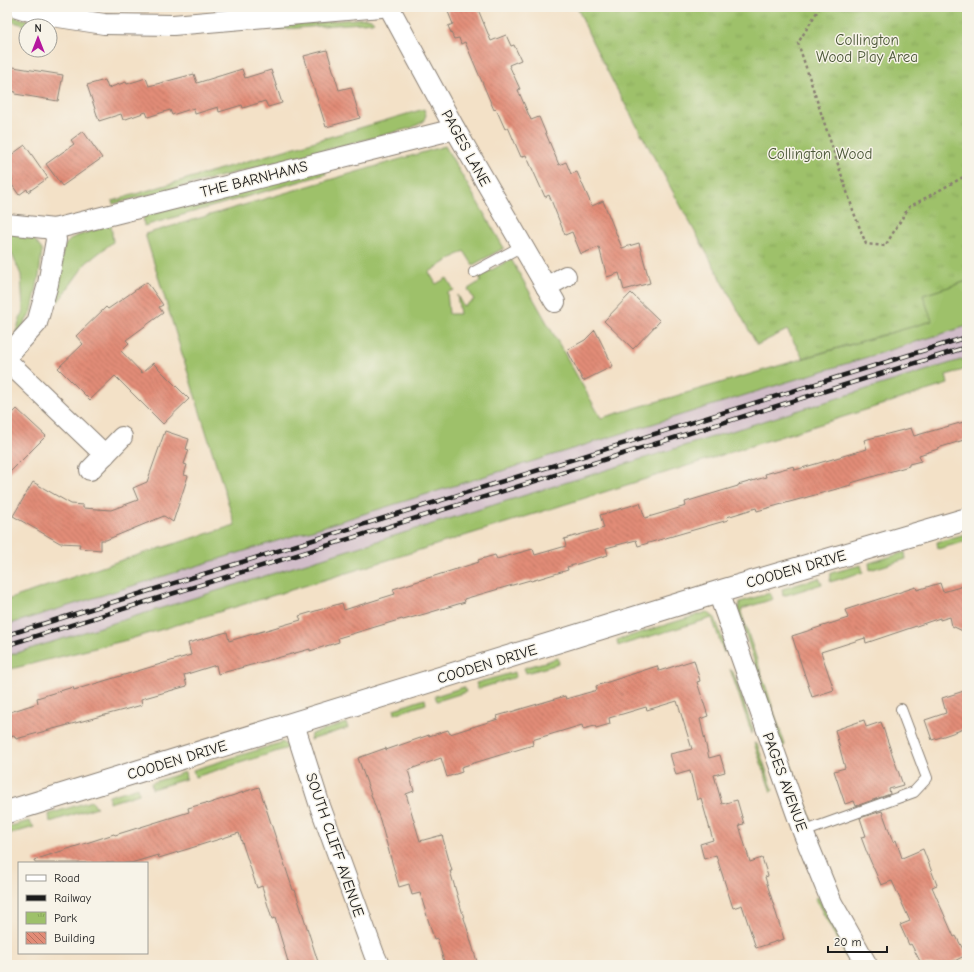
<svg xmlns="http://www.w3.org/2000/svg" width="974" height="972" font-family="'Comic Neue',sans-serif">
<defs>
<pattern id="park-tufts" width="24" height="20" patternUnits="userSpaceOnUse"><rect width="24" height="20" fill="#9ec16a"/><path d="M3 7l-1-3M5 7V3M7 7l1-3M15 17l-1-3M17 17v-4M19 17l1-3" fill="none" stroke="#88a55b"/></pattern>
<pattern id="building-back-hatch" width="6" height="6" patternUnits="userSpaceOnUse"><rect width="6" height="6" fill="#e28c77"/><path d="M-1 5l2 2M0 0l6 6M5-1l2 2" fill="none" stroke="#b67261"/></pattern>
</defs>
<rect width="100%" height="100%" fill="#f7f3e8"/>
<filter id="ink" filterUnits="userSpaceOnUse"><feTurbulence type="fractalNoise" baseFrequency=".025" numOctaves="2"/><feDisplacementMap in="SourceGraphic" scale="8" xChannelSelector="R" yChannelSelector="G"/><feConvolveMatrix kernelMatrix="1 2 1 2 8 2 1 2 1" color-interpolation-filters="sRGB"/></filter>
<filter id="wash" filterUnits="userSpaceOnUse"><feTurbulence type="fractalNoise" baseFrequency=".012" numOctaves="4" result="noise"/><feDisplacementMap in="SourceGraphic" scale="16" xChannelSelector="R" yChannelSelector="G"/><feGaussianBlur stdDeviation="0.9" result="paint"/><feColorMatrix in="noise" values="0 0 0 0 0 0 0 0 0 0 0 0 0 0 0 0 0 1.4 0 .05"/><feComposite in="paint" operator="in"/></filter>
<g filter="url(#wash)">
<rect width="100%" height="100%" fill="#f3e1c7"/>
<path fill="#d1bdc9" d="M967,281V369L946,375L948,384L337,576L127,640L7,670V600L122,560L235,525L931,321Z"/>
<g fill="#9ec16a" stroke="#5d6e43">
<path d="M7,15L43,24L42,26H27L7,20Z"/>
<path d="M367,18L371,19L374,22L272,30V26Z"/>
<path d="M424,109L426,115L423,122L411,128L113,204L112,201Z"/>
<path d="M445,146L504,248L473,265L464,251L429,272L436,284L447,278L454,290L447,292L449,314H460L457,295L463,306L474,300L468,289L481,281L479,277L511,259L601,418L931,321L923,295L967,281V326L7,625V600L122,560L235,525L145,234Z"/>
<path d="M324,169L326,174L144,226L143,215Z"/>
<path d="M111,224L113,242L86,263L58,302L54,298L64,246L72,238Z"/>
<path d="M7,231L33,238L42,250L39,276L32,311L18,334L16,332L23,310L21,275L12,254L7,250Z"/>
<path d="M967,358V369L946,375L948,384L337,576L127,640L7,670V656Z"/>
<path d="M965,534L967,541L938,549L937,542Z"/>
<path d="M905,552L906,559L870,570L869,563Z"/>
<path d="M861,565L863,572L830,582L831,573Z"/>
<path d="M819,578L822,584L783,596L782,589Z"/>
<path d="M770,593L773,599L742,609L741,612L785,745L782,747L738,611L740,602Z"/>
<path d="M707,612L715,618L726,649L724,653L712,618L618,646L617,640Z"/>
<path d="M558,658L559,664L526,673L524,668Z"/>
<path d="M730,669L733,672L753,729L752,734Z"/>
<path d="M515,672L516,677L478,689L476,683Z"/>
<path d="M464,687L466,692L437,701L435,696Z"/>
<path d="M425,699L426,704L395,714L394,709Z"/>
<path d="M346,723L348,728L310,740L311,734Z"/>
<path d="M283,742L288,748L195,777L193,770Z"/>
<path d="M754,743L757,744L773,790L771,792Z"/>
<path d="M791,764L812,822H810L789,765Z"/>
<path d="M185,772L186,779L152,789L151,783Z"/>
<path d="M138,787L139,794L109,803V796Z"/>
<path d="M91,801L97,807L50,822L49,814Z"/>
<path d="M29,821L34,827L7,835V827Z"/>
<path d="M818,897L852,962L850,964L815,898Z"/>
</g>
<path fill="url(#park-tufts)" stroke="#5d6e43" d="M577,7H967V281L923,295L932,321L803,358L787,330L757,345L615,86L592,41Z"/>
<g id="blocks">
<g fill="url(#building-back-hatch)">
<path d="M446,7H477L491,41L506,35L511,46L514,45L521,60L509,65L520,89L518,90L531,120L539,117L559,165L566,162L571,174L577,172L592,206L603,201L622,248L639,243L650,283L624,290L619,273L607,277L599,247L581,254L572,232L565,235L549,195L545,197L526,155L521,157L508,127L505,129L497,111L495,109L494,110L465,42L461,44L459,38L454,39L448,26L453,24Z"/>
<path d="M327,50L339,90L351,87L360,118L326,127L304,56Z"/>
<path d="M7,66L63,75L58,101L15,94L16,92L7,90Z"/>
<path d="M242,69L245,78L271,70L282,103L268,107L265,101L243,108L242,105L219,112L218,107L195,114L194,108L172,115L170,110L148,117L146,112L123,120L121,114L99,121L87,85L105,80L108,88L126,82L127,84L146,78L149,86L194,74L197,83Z"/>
<path d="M83,131L102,158L62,186L46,164L74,144L71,140Z"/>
<path d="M25,145L48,178L28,192L27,189L19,195L10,182L13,180L7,172V158Z"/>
<path d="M147,282L163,305L159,307L163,313L126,340L129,343L121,351L142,373L153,363L189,399L163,424L115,376L90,400L58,368L83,344L76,336L106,307L108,309Z"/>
<path d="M631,293L660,321L633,349L604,321Z"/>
<path d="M595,330L613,366L583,381L567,350L585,340Z"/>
<path d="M17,409L46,436L7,475V419Z"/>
<path d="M967,421V439L938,448V449L919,455L921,461L909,464V466L851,483V485L757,511L756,508L727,517L728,520L638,546L636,540L606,548L608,555L567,567L568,570L531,581L530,580L464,599L465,602L428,613L403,620L402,619L338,638L339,642L310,651V649L218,674L216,665L184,675L187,686L141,699L142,705L16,739L14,735L7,737V713L38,703L37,698L73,687L74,690L191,655L188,643L227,632L229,641L301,620L299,616L342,603L344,610L395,594L393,589L479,562L478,560L495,555L497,559L533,549L535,555L566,546L564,539L604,528L600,515L640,503L645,518L686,506L685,502L738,486V485L766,477L765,474L794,466L795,470L867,449L864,440L911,428L914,436Z"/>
<path d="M165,431L189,439L186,449L189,450L184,464L187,465L184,475L188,476L173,522L164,516L106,540H101V550L79,548L80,544L60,543L13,516L33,482L71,504L83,505V508L111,510L138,500L133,488L147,482Z"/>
<path d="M940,583L943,592L967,585V633L952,626L950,617L940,620V618L866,643L865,638L821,652L834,690L812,697L792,636L848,618L845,610L916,587L917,590Z"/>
<path d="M694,660L700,681L697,682L708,716L700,719L709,758L720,755L725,772L714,775L722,804L737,800L744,824L739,825L750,862L762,858L768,876L765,877L784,939L756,948L742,905L733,908L716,855L704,859L700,844L713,840L701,798L697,800L690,771L676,775L670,754L692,749L677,701L647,710L646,707L609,718L610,724L596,728L595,726L583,729L582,725L532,740L533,745L461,767L462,772L447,777L441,758L408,770L414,791L406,794L420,841L442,835L452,871H450L478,965H445L437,938L434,939L420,893L412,895L409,884L399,887L380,820L358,758L386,748V750L429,735V736L448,730L450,734L498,719L497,716L565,696L566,699L597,690L596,686L657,666L659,671Z"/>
<path d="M967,690V728L932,740L925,720L946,713L942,698Z"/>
<path d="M864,720L866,727L881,722L903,785L889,789L890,794L856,806L854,801L845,804L834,771L845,768L835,730Z"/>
<path d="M259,787L293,890H295L319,965H289L275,918L272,919L262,886L257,888L239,833L159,858L158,855L131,863H35L34,860L114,834L115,835L189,812L188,808L206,803L207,804Z"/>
<path d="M882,811L893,842L896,840L902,858L923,849L937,885L932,887L954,937L956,936L966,955L947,965H922L911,944L909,945L900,925L910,921L892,881L881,885L867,853L861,837L866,836L860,818Z"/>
</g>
</g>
</g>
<g filter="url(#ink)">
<use href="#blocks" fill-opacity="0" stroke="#887e72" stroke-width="1"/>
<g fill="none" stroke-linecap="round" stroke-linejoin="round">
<g stroke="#887e72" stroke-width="12">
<g id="lane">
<path d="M474,272L522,246"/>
<path d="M803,832L914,792L927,778L901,709"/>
</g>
</g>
<g stroke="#887e72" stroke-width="22">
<g id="street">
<path d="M17,7L39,14L104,24L173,25L381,7"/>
<path d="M389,7L455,129L555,302"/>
<path d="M7,224L54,229L455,129"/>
<path d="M546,287L566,276"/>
<path d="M7,356L37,323L48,284L56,240L54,229"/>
<path d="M7,361L105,455"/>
<path d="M90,470L122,437"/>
<path d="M718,592L803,832L832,903L867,965"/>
<path d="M294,724L320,806L374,954L379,965"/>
</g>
</g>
<g stroke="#887e72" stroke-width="24">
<path id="secondary" d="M7,812L718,592L967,519"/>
</g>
<path stroke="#887e72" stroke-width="2.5" stroke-dasharray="3 3" stroke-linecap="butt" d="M820,7L798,43L854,213L866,244L885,246L909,207L967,175"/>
<use href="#lane" stroke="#fff" stroke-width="10"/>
<use href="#street" stroke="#fff" stroke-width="20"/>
<use href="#secondary" stroke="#fff" stroke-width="22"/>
<g stroke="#1c1c1c" stroke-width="4.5">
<g id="rail">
<path d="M7,635L967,337"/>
<path d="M7,645L967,347"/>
</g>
</g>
<use href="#rail" stroke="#f7f3e8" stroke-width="3" stroke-dasharray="9" stroke-linecap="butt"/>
</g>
</g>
<g text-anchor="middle" stroke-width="3" stroke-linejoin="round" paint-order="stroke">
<g font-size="15" fill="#4a5637" stroke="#f7f3e8">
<text x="867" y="45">Collington<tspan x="867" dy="17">Wood Play Area</tspan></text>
<text x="820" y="159">Collington Wood</text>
</g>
<g font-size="15" fill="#1c1c1c" stroke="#f7f3e8">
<text transform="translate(466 148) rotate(61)" y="5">PAGES LANE</text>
<text transform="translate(254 179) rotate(-14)" y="5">THE BARNHAMS</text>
<text transform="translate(796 569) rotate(-16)" y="5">COODEN DRIVE</text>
<text transform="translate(487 664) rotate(-17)" y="5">COODEN DRIVE</text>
<text transform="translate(177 760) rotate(-17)" y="5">COODEN DRIVE</text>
<text transform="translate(785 782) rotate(70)" y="5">PAGES AVENUE</text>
<text transform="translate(335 845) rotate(71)" y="5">SOUTH CLIFF AVENUE</text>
</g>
</g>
<rect width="974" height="972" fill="none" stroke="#f7f3e8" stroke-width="24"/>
<rect x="18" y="862" width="130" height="92" fill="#f7f3e8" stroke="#9f9d96"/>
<rect x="26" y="875" width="20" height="6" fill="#ffffff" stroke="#9f9d96"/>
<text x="54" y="882" font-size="12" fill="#1c1c1c">Road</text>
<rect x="26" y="895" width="20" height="6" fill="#1c1c1c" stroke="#9f9d96"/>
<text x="54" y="902" font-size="12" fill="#1c1c1c">Railway</text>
<rect x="26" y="912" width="20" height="12" fill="url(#park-tufts)" stroke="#9f9d96"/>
<text x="54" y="922" font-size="12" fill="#1c1c1c">Park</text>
<rect x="26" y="932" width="20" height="12" fill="url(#building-back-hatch)" stroke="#9f9d96"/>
<text x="54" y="942" font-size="12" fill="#1c1c1c">Building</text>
<g transform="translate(38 38)"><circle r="19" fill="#f7f3e8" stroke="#9f9d96"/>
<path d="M0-3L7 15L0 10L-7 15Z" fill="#b5179e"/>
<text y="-6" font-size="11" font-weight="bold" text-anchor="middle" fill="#1c1c1c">N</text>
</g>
<path d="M828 946v6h59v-6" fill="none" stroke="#1c1c1c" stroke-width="2"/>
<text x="834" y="946" font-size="12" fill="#1c1c1c" stroke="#f7f3e8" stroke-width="3" paint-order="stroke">20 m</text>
</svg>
